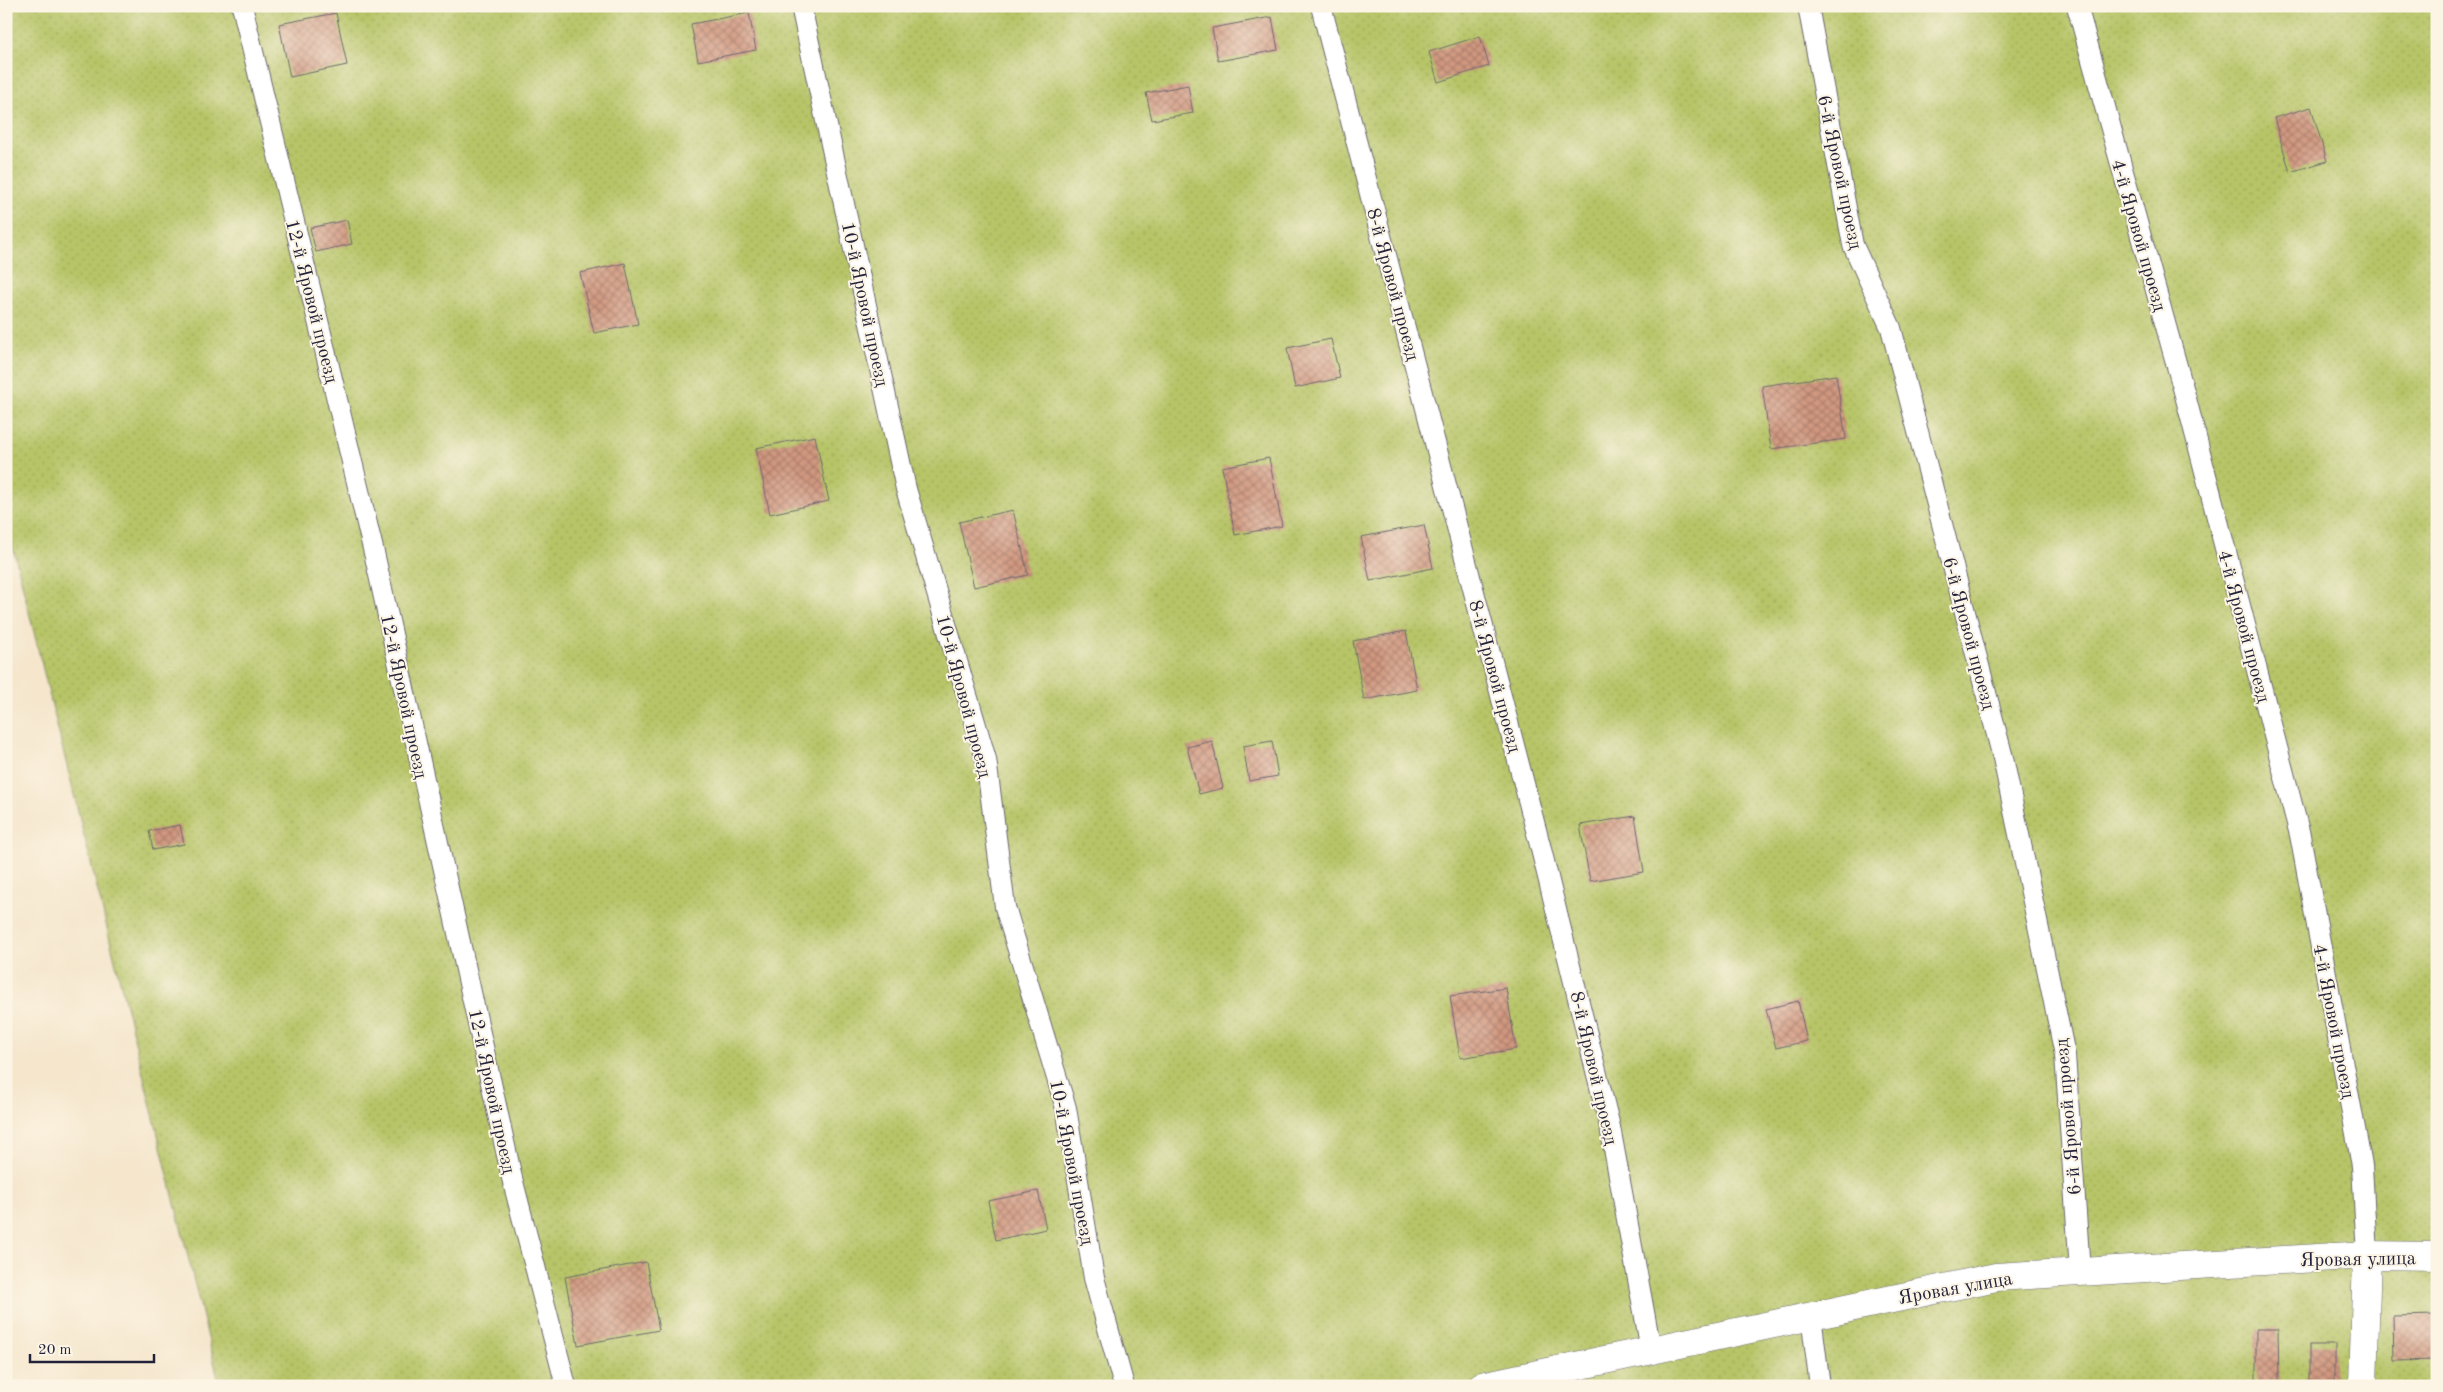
<svg xmlns="http://www.w3.org/2000/svg" width="2443" height="1392" font-family="'Old Standard TT',serif">
<defs>
<pattern id="garden-dots" width="8" height="8" patternUnits="userSpaceOnUse" patternTransform="scale(1.25)"><rect width="8" height="8" fill="#b7c567"/><path d="M2 2h.1M6 6h.1" fill="none" stroke="#9da95a" stroke-width="1.8" stroke-linecap="round"/></pattern>
<pattern id="building-cross-hatch" width="8" height="8" patternUnits="userSpaceOnUse" patternTransform="scale(1.25)"><rect width="8" height="8" fill="#d19880"/><path d="M0 0l8 8M0 8l8-8" fill="none" stroke="#a97c6a"/></pattern>
</defs>
<rect width="100%" height="100%" fill="#fcf5e5"/>
<filter id="ink" filterUnits="userSpaceOnUse"><feTurbulence type="fractalNoise" baseFrequency=".02" numOctaves="2"/><feDisplacementMap in="SourceGraphic" scale="10" xChannelSelector="R" yChannelSelector="G"/><feConvolveMatrix kernelMatrix="1 2 1 2 8 2 1 2 1" color-interpolation-filters="sRGB"/></filter>
<filter id="wash" filterUnits="userSpaceOnUse"><feTurbulence type="fractalNoise" baseFrequency=".0096" numOctaves="4" result="noise"/><feDisplacementMap in="SourceGraphic" scale="20" xChannelSelector="R" yChannelSelector="G"/><feGaussianBlur stdDeviation="1.12" result="paint"/><feColorMatrix in="noise" values="0 0 0 0 0 0 0 0 0 0 0 0 0 0 0 0 0 1.4 0 .05"/><feComposite in="paint" operator="in"/></filter>
<g filter="url(#wash)">
<rect width="100%" height="100%" fill="#f5e6cc"/>
<path fill="url(#garden-dots)" stroke="#6c7451" d="M6,6H2437V1386H220L6,519Z"/>
<g id="blocks">
<g fill="url(#building-cross-hatch)">
<path d="M336,13L347,65L290,77L279,24Z"/>
<path d="M749,13L756,50L698,61L691,24Z"/>
<path d="M1272,17L1278,50L1218,61L1212,28Z"/>
<path d="M1480,36L1489,66L1438,82L1429,52Z"/>
<path d="M1188,85L1193,113L1152,120L1146,93Z"/>
<path d="M2311,107L2327,161L2290,172L2274,118Z"/>
<path d="M347,220L352,244L316,252L310,228Z"/>
<path d="M625,263L638,324L594,333L580,273Z"/>
<path d="M1331,339L1340,378L1295,388L1287,348Z"/>
<path d="M1836,375L1846,439L1771,449L1762,386Z"/>
<path d="M815,436L829,501L770,514L756,448Z"/>
<path d="M1269,458L1282,526L1235,535L1222,467Z"/>
<path d="M1013,510L1028,575L974,587L959,522Z"/>
<path d="M1424,525L1433,568L1370,581L1361,537Z"/>
<path d="M1406,631L1417,690L1364,700L1353,641Z"/>
<path d="M1212,741L1223,788L1199,794L1187,747Z"/>
<path d="M1272,741L1278,776L1249,781L1243,746Z"/>
<path d="M1635,816L1644,872L1590,881L1580,825Z"/>
<path d="M180,825L184,844L153,850L149,831Z"/>
<path d="M1506,988L1516,1049L1460,1058L1450,996Z"/>
<path d="M1798,1001L1807,1041L1776,1048L1766,1009Z"/>
<path d="M1038,1191L1046,1229L996,1240L988,1201Z"/>
<path d="M646,1262L659,1330L578,1345L565,1277Z"/>
<path d="M2437,1315V1360L2394,1361L2393,1316Z"/>
<path d="M2256,1329H2278L2279,1381L2256,1382Z"/>
<rect x="2309" y="1345" width="26" height="41"/>
</g>
</g>
</g>
<g filter="url(#ink)">
<use href="#blocks" fill-opacity="0" stroke="#6c676e" stroke-width="1"/>
<g fill="none" stroke-linecap="round" stroke-linejoin="round">
<g stroke="#6c676e" stroke-width="22">
<g id="lane">
<path d="M242,6L375,557L512,1178L566,1386"/>
<path d="M801,6L906,489L986,759L1005,907L1066,1108L1094,1278L1124,1386"/>
<path d="M1321,6L1540,845L1610,1127L1651,1350"/>
<path d="M1808,6L1853,245L1891,328L2003,758L2065,1055L2080,1271"/>
<path d="M2077,6L2185,395L2300,835L2362,1166L2367,1255"/>
<path d="M1811,1316L1820,1386"/>
</g>
</g>
<g stroke="#6c676e" stroke-width="29">
<g id="street">
<path d="M1482,1386L1996,1277L2367,1255L2437,1256"/>
<path d="M2363,1386L2367,1255"/>
</g>
</g>
<use href="#lane" stroke="#fff" stroke-width="20"/>
<use href="#street" stroke="#fff" stroke-width="28"/>
</g>
</g>
<g text-anchor="middle" stroke-width="4" stroke-linejoin="round" paint-order="stroke">
<g font-size="19" fill="#22223b" stroke="#fcf5e5">
<text transform="translate(1841 172) rotate(78)" y="7">6-й Яровой проезд</text>
<text transform="translate(2140 235) rotate(74)" y="7">4-й Яровой проезд</text>
<text transform="translate(1394 284) rotate(75)" y="7">8-й Яровой проезд</text>
<text transform="translate(313 301) rotate(76)" y="7">12-й Яровой проезд</text>
<text transform="translate(866 304) rotate(78)" y="7">10-й Яровой проезд</text>
<text transform="translate(2245 626) rotate(75)" y="7">4-й Яровой проезд</text>
<text transform="translate(1970 633) rotate(75)" y="7">6-й Яровой проезд</text>
<text transform="translate(1496 676) rotate(75)" y="7">8-й Яровой проезд</text>
<text transform="translate(405 696) rotate(78)" y="7">12-й Яровой проезд</text>
<text transform="translate(965 696) rotate(75)" y="7">10-й Яровой проезд</text>
<text transform="translate(2335 1021) rotate(79)" y="7">4-й Яровой проезд</text>
<text transform="translate(1595 1068) rotate(77)" y="7">8-й Яровой проезд</text>
<text transform="translate(493 1091) rotate(78)" y="7">12-й Яровой проезд</text>
<text transform="translate(2067 1117) rotate(-95)" y="7">6-й Яровой проезд</text>
<text transform="translate(1073 1162) rotate(79)" y="7">10-й Яровой проезд</text>
<text transform="translate(2358 1258) rotate(-1)" y="7">Яровая улица</text>
<text transform="translate(1955 1287) rotate(-10)" y="7">Яровая улица</text>
</g>
</g>
<rect width="2443" height="1392" fill="none" stroke="#fcf5e5" stroke-width="25"/>
<path d="M30 1354v8h124v-8" fill="none" stroke="#22223b" stroke-width="2.5"/>
<text x="38" y="1354" font-size="15" fill="#22223b" stroke="#fcf5e5" stroke-width="4" paint-order="stroke">20 m</text>
</svg>
